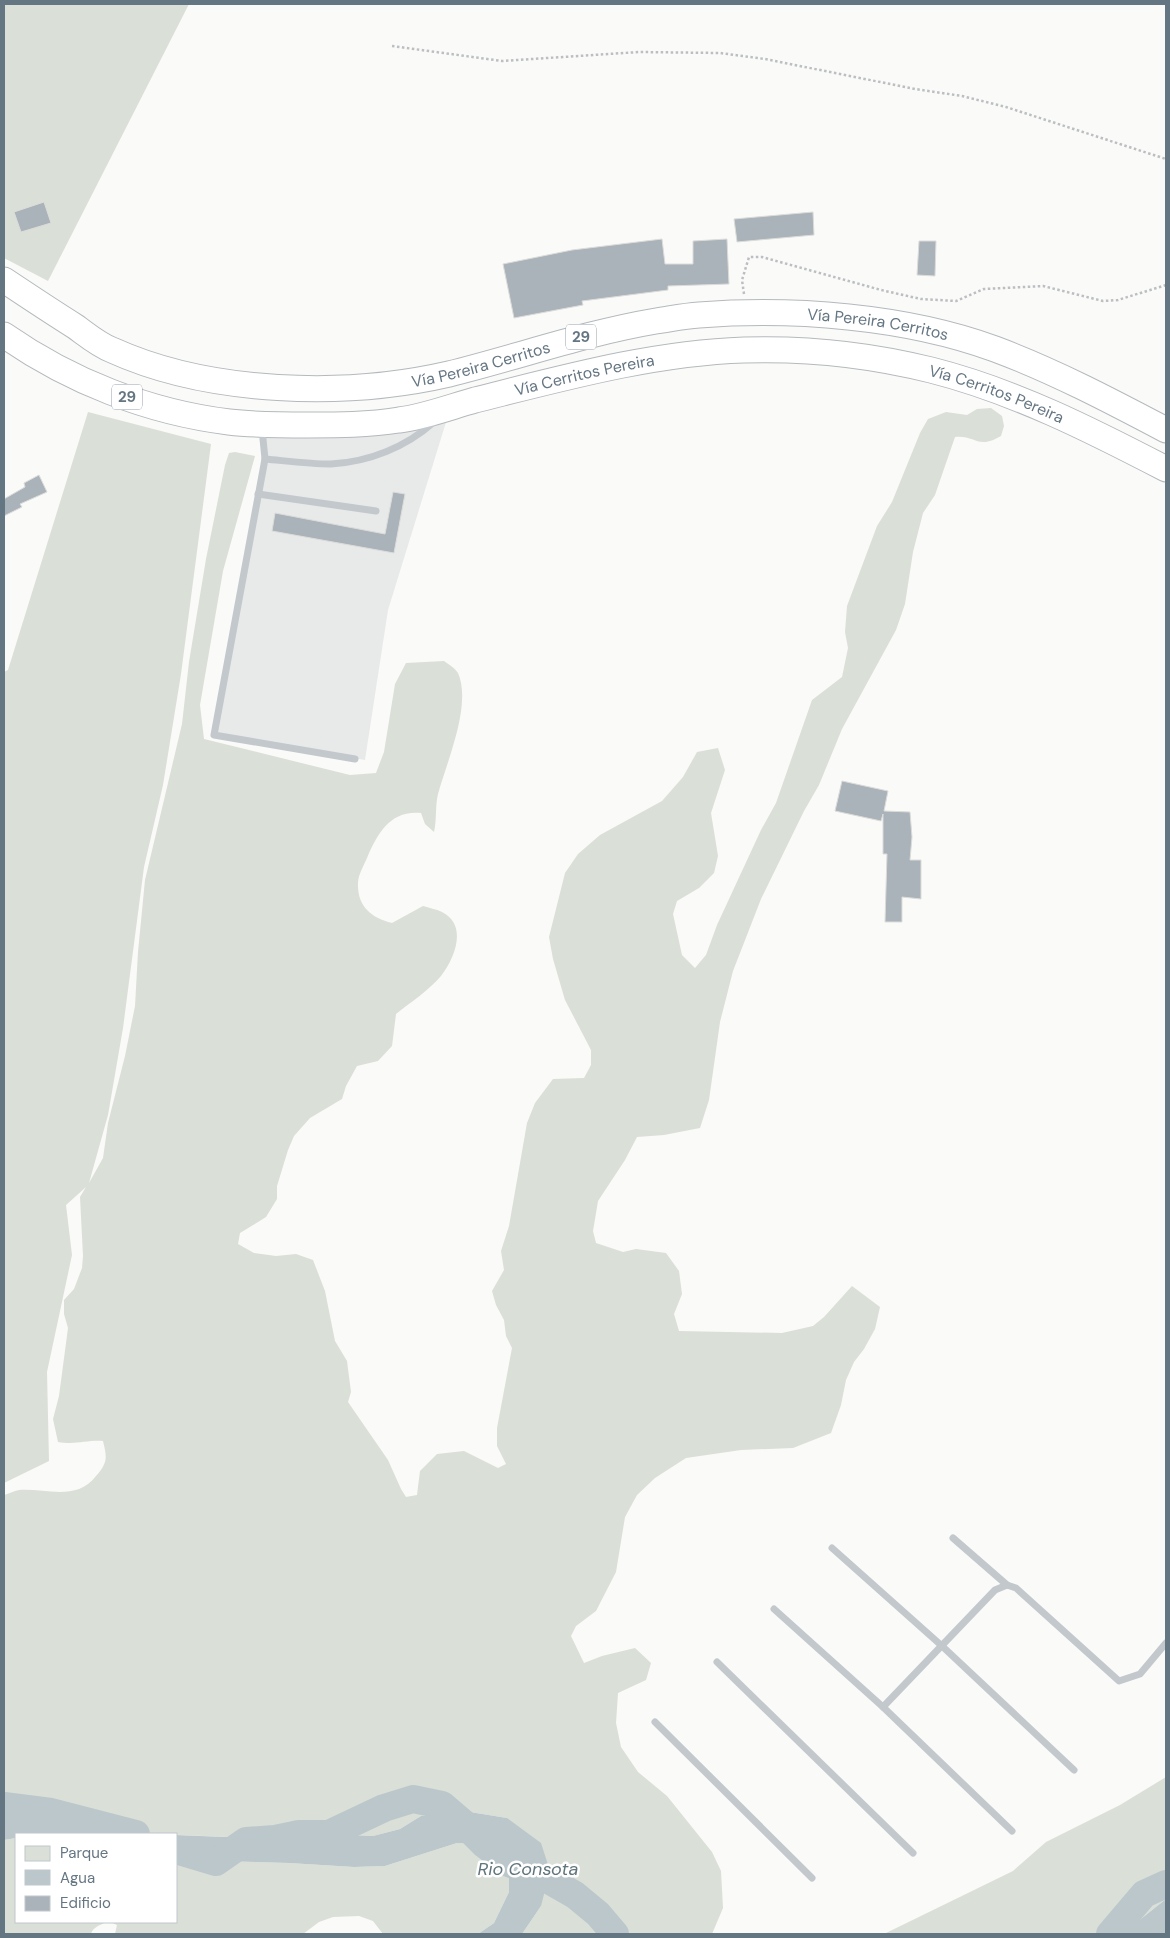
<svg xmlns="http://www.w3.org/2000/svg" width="1170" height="1938" font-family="'DM Sans',sans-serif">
<rect width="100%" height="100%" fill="#fafaf8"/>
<path fill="#e8e9e9" d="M451,406L388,610L365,760L214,735L265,459L262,425Z"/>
<g fill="#dadfd7">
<path d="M4,4H189L48,281L4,258Z"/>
<path d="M991,408L1002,416L1004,426L1001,436C977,450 976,435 955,437L935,495L923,513L913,552L905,604L896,630L842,729L819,785L804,811L761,899L733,971L720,1022L709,1100L700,1128L664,1135L637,1137L625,1160L598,1201L593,1231L596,1243L623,1252L636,1249L666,1253L679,1271L682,1294L674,1314L679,1331L782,1333L813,1326L824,1317L852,1286L880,1307L875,1329L864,1349L854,1362L846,1380L841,1405L831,1433L793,1448L741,1450L686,1458L655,1478L637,1495L625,1517L616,1572L596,1611L576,1626L571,1636L584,1663L602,1656L635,1648L651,1663L646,1680L618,1693L616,1723L621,1747L638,1772L667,1796L712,1852L721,1871L723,1908L712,1934H522L541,1906L507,1818L470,1812L421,1816L400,1829L373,1836L329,1834L275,1839L157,1834L108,1826L27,1808L4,1807V1495C8,1494 14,1491 19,1490C45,1488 76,1502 96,1476C108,1462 107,1458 103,1441C86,1440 76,1445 58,1442L53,1419L59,1396L68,1328L64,1314V1300L74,1289L82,1268L83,1256L80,1197L86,1187L66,1205L72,1255L47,1372L49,1461L4,1483V672L8,670L88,412L211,444L181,674L163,785L144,867L123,1028L108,1115L89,1183L103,1158L108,1123L125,1056L135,1006L138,952L145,880L182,724L189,662L206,559L225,465L229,453L235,452L255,456L223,571L200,705L204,739L350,775L376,773L384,752L395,684L406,663L444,661C448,664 455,668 458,673C472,705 447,761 438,794C435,806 437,819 434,832L425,824L421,813C391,810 378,832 367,858C364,865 358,875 358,883C357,906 371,918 392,923L423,906C429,908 436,909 442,912C468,925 455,958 441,976C428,991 411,1002 396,1014L392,1046L378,1061L357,1066L346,1086L342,1099L310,1118L294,1136L288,1150L277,1186V1199L266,1217L240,1233L238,1244L254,1253L276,1256L296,1254L313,1260L325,1291L335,1341L347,1361L351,1392L348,1402L388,1460L401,1489L406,1497L417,1495L420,1471L437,1454L464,1451L498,1468L506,1464L497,1446V1428L512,1348L506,1336L504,1320L496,1305L492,1291L504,1270L501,1251L509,1226L527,1123L535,1103L553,1079L584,1078L591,1065V1050L565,1000L553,959L549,937L565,873L578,854L600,835L662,801L683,777L697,752L718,748L725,770L711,813L718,856L714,873L699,888L677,901L673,914L682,955L695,968L706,955L717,925L761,830L776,803L812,700L842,677L848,648L845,632L847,606L877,526L892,502L920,433L928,419L946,412L967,415L977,409Z"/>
<path d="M1166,1777V1899L1122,1934H884L1013,1871L1046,1842L1120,1805Z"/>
<path d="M16,1838V1922H107C100,1925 93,1927 91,1934H4V1840Z"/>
<path d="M457,1843L484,1844L506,1851L509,1863V1892L494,1923L478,1934H383L373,1921L359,1916L333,1917L319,1922L303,1934H115L117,1925L110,1922H176V1860L289,1863L354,1867L385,1866Z"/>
</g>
<g fill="#bbc7cb">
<path d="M4,1807L27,1808L108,1826L157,1834H16V1838L4,1840Z"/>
<path d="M470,1812L507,1818L541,1843L550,1871L541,1906L522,1934H478L494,1923L509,1892V1863L506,1851L484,1844L457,1843L385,1866L354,1867L289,1863L176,1860V1835L275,1839L329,1834L373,1836L400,1829L421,1816Z"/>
<path d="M1166,1899V1934H1122Z"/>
</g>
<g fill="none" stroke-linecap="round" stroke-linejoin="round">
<g stroke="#bbc7cb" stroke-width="28">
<path d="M4,1806L51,1812L136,1834"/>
<path d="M176,1850L216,1862L246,1841L275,1839L299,1834H329L384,1808L413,1799L442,1805L463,1823L484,1844L509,1863L547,1879L575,1895L598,1914L615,1934"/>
<path d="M1110,1934L1144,1894L1166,1884"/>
</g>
</g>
<g fill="#aab3b9" stroke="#dcdcda">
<path d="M44,202L51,223L21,232L14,212Z"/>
<path d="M813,212L814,235L737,242L734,219Z"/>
<path d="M662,239L665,264H693V241L727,239L729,284L668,286V290L582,301L583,305L514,318L503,264L572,250Z"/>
<path d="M919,241H936L935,276L917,275Z"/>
<path d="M39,475L47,492L20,504L22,507L4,516V499L25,487L24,483Z"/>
<path d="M393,492L405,494L394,553L272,531L275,513L385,534Z"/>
<path d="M842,781L888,791L884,811L910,812L912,837L910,860H921V899L902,897V922H885L887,854H883V814L881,821L835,811Z"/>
</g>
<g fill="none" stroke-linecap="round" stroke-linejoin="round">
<g stroke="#b4b9bd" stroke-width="27">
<g id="highway">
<path id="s1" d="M4,280C28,296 52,312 76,327C87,335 99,345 112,350C209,394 345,398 449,374C518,357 585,333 656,321C670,319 684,316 699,315C793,308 905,316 995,349C1054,371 1111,401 1166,430"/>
<path id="s2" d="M4,335C70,381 148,412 229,422C255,425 281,425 308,425C338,425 368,425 399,420C424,417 450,407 475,400C563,378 653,353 744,350C806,348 871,355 931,370C1014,391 1091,430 1166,469"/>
</g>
</g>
<g stroke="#bbbfc2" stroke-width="2.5" stroke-dasharray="2.5 2.5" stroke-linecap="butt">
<path d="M392,46L502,61L639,52L720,53L765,59L915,89L962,96L1006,107L1166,159"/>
<path d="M744,294L742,280L749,257H762L881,290L921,299L956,301L984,289L1043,286L1103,301L1118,300L1166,285"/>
</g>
<g stroke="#c3c8cc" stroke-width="7">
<path d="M262,429L265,459L214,735L355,759"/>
<path d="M265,459C287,461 309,464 331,464C369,462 406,447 434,422"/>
<path d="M258,494L376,511"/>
<path d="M953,1538L1007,1585"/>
<path d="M832,1548L942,1646L1074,1770"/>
<path d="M774,1609L883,1707L1012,1831"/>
<path d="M717,1662L913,1853"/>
<path d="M883,1707L995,1590L1007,1585L1016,1588L1119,1681L1140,1674L1166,1643"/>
<path d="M655,1722L812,1878"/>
</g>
<use href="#highway" stroke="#fff" stroke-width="25"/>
</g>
<g text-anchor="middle" stroke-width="5" stroke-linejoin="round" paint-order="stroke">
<g fill="#fff" stroke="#939fa8" stroke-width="1">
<rect x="566" y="324.5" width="30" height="25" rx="4"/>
<rect x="112" y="384.5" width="30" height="25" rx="4"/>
</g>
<g font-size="15" font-weight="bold" fill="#657683">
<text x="581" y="342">29</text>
<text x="127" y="402">29</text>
</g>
<g font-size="16" fill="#657683" stroke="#fff">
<text dy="6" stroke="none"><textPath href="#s1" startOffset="909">Vía Pereira Cerritos</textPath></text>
<text dy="6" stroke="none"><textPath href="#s1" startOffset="505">Vía Pereira Cerritos</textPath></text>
<text dy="6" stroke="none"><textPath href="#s2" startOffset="605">Vía Cerritos Pereira</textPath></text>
<text dy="6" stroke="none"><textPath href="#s2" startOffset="1025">Vía Cerritos Pereira</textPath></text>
</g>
<g font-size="18" font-style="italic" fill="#60757c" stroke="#fff">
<text x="528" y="1875">Rio Consota</text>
</g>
</g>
<rect width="1170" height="1938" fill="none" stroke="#657683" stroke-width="10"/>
<rect x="15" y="1833" width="162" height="90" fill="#ffffff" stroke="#c1c8cd"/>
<rect x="25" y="1846" width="25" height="15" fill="#dadfd7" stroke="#c1c8cd"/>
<text x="60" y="1858" font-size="15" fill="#657683">Parque</text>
<rect x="25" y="1870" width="25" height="15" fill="#bbc7cb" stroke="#c1c8cd"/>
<text x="60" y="1883" font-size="15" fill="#657683">Agua</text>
<rect x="25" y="1896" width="25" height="15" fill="#aab3b9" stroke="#c1c8cd"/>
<text x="60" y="1908" font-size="15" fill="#657683">Edificio</text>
</svg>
